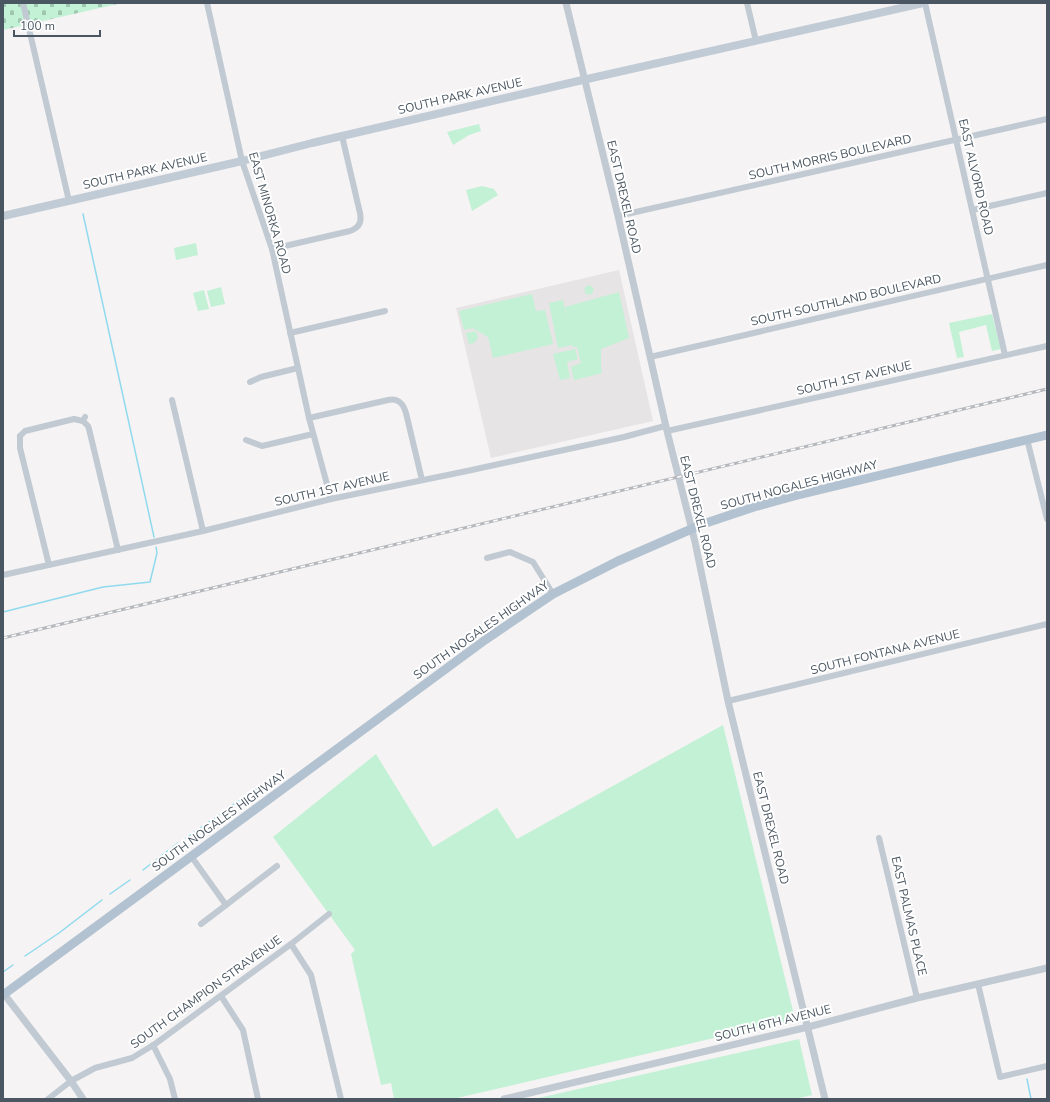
<svg xmlns="http://www.w3.org/2000/svg" width="1050" height="1102" font-family="'Nunito Sans',sans-serif">
<defs>
<pattern id="cemetery-stones" width="16" height="16" patternUnits="userSpaceOnUse"><rect width="16" height="16" fill="#c3f1d5"/><path d="M2 7V4a2 2 0 0 1 4 0v3zM10 15v-3a2 2 0 0 1 4 0v3z" fill="#a0c6b0"/></pattern>
</defs>
<rect width="100%" height="100%" fill="#f5f3f3"/>
<path fill="#e6e4e5" d="M619,270L653,421L491,458L456,308Z"/>
<g fill="#c3f1d5">
<path d="M479,124L481,131L469,135L453,145L447,132Z"/>
<path d="M482,186L494,189L498,195L472,211L466,190Z"/>
<path d="M196,243L198,255L176,260L174,248Z"/>
<circle cx="589" cy="290" r="4.5"/>
<path d="M221,287L225,304L211,307L207,291Z"/>
<path d="M204,290L209,309L198,311L193,293Z"/>
<path d="M619,292L629,338L601,349V368L602,373L574,380L571,367L581,363L577,347H573L572,345L558,348L549,303L563,300L570,332L565,307Z"/>
<path d="M532,294L536,311L545,310L553,344L493,358L488,337L473,328L464,330L459,311Z"/>
<path d="M992,314L1001,349L992,351L986,325L959,332L964,357L957,358L949,323Z"/>
<path d="M476,331L478,338L474,343L469,344L466,333Z"/>
<path d="M575,349L578,359L567,362L570,378L560,380L553,354Z"/>
<path d="M723,725L795,1019L453,1099H394L391,1083L381,1085L351,954L355,950L273,837L376,754L433,847L497,808L517,839Z"/>
<path d="M799,1039L812,1095L795,1099H534Z"/>
</g>
<path fill="url(#cemetery-stones)" d="M3,3H122L3,30Z"/>
<g fill="none" stroke-linecap="round" stroke-linejoin="round">
<g stroke="#90daee" stroke-width="1.5">
<path d="M83,214L154,537"/>
<path d="M3,612L103,587L150,582L157,553L156,547"/>
<path d="M228,808L258,788"/>
<path d="M186,838L219,815"/>
<path d="M143,870L178,843"/>
<path d="M110,894L130,880"/>
<path d="M25,956L59,933L102,900"/>
<path d="M3,972L13,965"/>
<path d="M1027,1079L1031,1099"/>
</g>
<g stroke="#c1cad2" stroke-width="6">
<path d="M23,3L69,201"/>
<path d="M207,3L242,161L272,249L309,418L331,499"/>
<path d="M747,3L756,41"/>
<path d="M925,3L1005,355"/>
<path d="M972,210L1047,193"/>
<path d="M618,216L1047,119"/>
<path d="M272,249L350,231C359,228 362,222 360,213L342,136"/>
<path d="M290,333L385,311"/>
<path d="M650,357L1047,265"/>
<path d="M250,382L261,377L298,368"/>
<path d="M172,400L203,531"/>
<path d="M85,417L83,421L88,426L89,429L118,550"/>
<path d="M309,418L388,400C398,398 403,403 406,413L422,480"/>
<path d="M667,431L1047,346"/>
<path d="M20,436V448L49,565"/>
<path d="M20,436L25,431L29,430L74,419L83,421"/>
<path d="M1027,439L1047,519"/>
<path d="M246,440L262,446L313,434"/>
<path d="M487,558L510,552L533,562L553,594"/>
<path d="M3,575L203,531L331,499L467,471L624,437L665,426"/>
<path d="M728,701L1047,624"/>
<path d="M879,838L917,998"/>
<path d="M191,856L226,905L277,866"/>
<path d="M201,924L226,905"/>
<path d="M291,944L311,975L341,1099"/>
<path d="M978,984L1000,1077L1047,1066"/>
<path d="M221,996L243,1030L258,1099"/>
<path d="M153,1045L170,1079L175,1099"/>
<path d="M48,1099L71,1081L95,1068L132,1058L155,1044L291,944L329,914"/>
</g>
<g stroke="#c1cad2" stroke-width="7">
<path d="M566,3L618,216L667,431L695,542L728,701L825,1099"/>
<path d="M4,994L71,1081L83,1099"/>
<path d="M504,1099L808,1027L917,998L1047,968"/>
</g>
<path stroke="#c1cbd6" stroke-width="8" d="M3,216L242,161L312,143L574,82L923,3"/>
<path stroke="#b3c2d1" stroke-width="9" d="M3,995L485,640L553,594L618,561L703,524L754,507L794,496L1047,435"/>
<g stroke="#b5b8bd" stroke-width="3">
<path id="rail" d="M3,638L1047,389"/>
</g>
<use href="#rail" stroke="#fff" stroke-width="1.5" stroke-dasharray="4.5" stroke-linecap="butt"/>
</g>
<g text-anchor="middle" stroke-width="4" stroke-linejoin="round" paint-order="stroke">
<g font-size="12" fill="#4a5661" stroke="#fff">
<text transform="translate(460 96) rotate(-13)" y="4">SOUTH PARK AVENUE</text>
<text transform="translate(830 157) rotate(-13)" y="4">SOUTH MORRIS BOULEVARD</text>
<text transform="translate(145 171) rotate(-13)" y="4">SOUTH PARK AVENUE</text>
<text transform="translate(976 177) rotate(77)" y="4">EAST ALVORD ROAD</text>
<text transform="translate(624 197) rotate(77)" y="4">EAST DREXEL ROAD</text>
<text transform="translate(270 213) rotate(74)" y="4">EAST MINORKA ROAD</text>
<text transform="translate(846 300) rotate(-13)" y="4">SOUTH SOUTHLAND BOULEVARD</text>
<text transform="translate(854 378) rotate(-13)" y="4">SOUTH 1ST AVENUE</text>
<text transform="translate(799 485) rotate(-15)" y="4">SOUTH NOGALES HIGHWAY</text>
<text transform="translate(332 489) rotate(-13)" y="4">SOUTH 1ST AVENUE</text>
<text transform="translate(698 512) rotate(76)" y="4">EAST DREXEL ROAD</text>
<text transform="translate(481 630) rotate(-35)" y="4">SOUTH NOGALES HIGHWAY</text>
<text transform="translate(885 652) rotate(-14)" y="4">SOUTH FONTANA AVENUE</text>
<text transform="translate(219 821) rotate(-36)" y="4">SOUTH NOGALES HIGHWAY</text>
<text transform="translate(771 828) rotate(76)" y="4">EAST DREXEL ROAD</text>
<text transform="translate(909 916) rotate(77)" y="4">EAST PALMAS PLACE</text>
<text transform="translate(206 992) rotate(-36)" y="4">SOUTH CHAMPION STRAVENUE</text>
<text transform="translate(773 1023) rotate(-14)" y="4">SOUTH 6TH AVENUE</text>
</g>
</g>
<rect width="1050" height="1102" fill="none" stroke="#4a5661" stroke-width="8"/>
<path d="M14 30v6h86v-6" fill="none" stroke="#4a5661" stroke-width="2"/>
<text x="20" y="30" font-size="12" fill="#4a5661" stroke="#ffffff" stroke-width="3" paint-order="stroke">100 m</text>
</svg>
